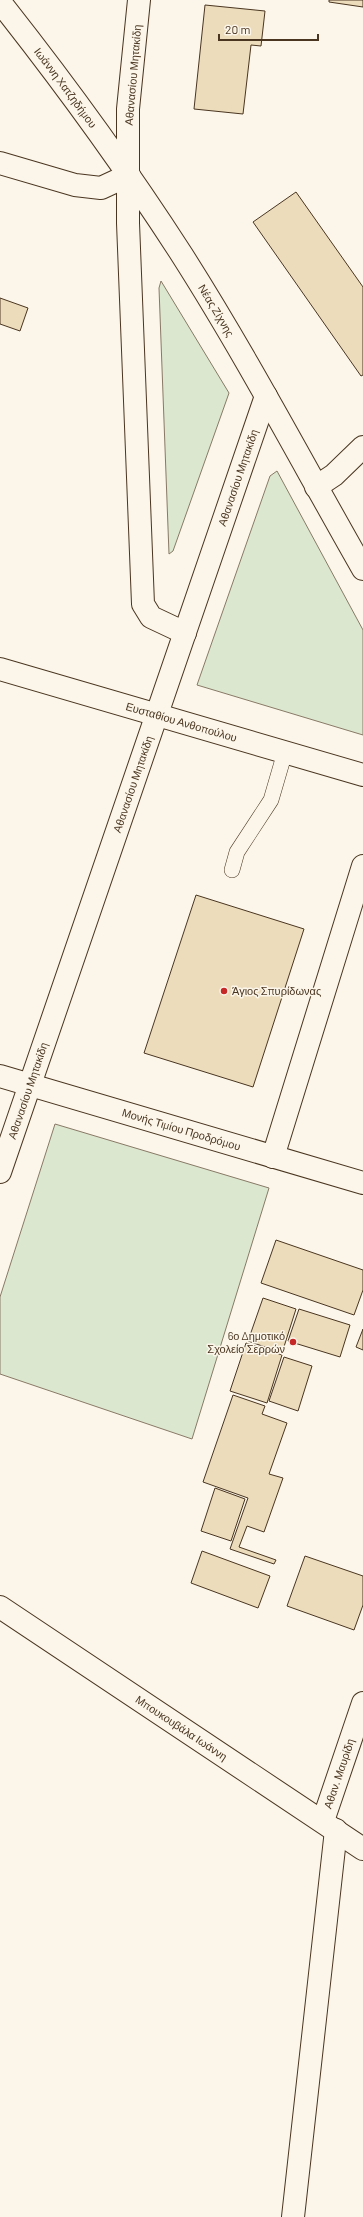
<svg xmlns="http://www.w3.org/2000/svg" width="363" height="2217" font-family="Barlow,sans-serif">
<rect width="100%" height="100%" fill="#fbf6e9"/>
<g fill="#dce7d0" stroke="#887966">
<path d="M161,281L229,393L173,551L169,554L159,288Z"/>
<path d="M277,471L363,630V735L197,685L270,476Z"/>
<path d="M55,1124L269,1188L192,1439L0,1374V1297Z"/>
</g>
<g fill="#ecdcbc" stroke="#4a3520">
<path d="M329,0H363V7L329,2Z"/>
<path d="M205,5L265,11L261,46L251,45L243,114L194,109Z"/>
<path d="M296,192L363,287V375L361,376L253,222Z"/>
<path d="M0,298L28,308L20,331L0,324Z"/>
<path d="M196,895L304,929L253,1087L144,1053Z"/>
<path d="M276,1240L363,1270V1290L354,1315L261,1283Z"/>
<path d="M263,1298L296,1309L282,1353L248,1341Z"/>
<path d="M299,1309L350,1325L340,1357L288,1341Z"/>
<path d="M363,1329V1350L356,1347Z"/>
<path d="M246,1343L282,1355L267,1403L230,1391Z"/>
<path d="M284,1357L312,1366L298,1411L269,1401Z"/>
<path d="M233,1395L265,1406L262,1414L287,1423L269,1474L283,1478L264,1532L247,1526L239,1547L276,1560L274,1564L230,1549L248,1498L203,1482Z"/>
<path d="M215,1488L245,1499L231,1541L201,1531Z"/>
<path d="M202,1551L270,1576L258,1608L191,1583Z"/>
<path d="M305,1556L363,1576V1605L354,1630L287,1606Z"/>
</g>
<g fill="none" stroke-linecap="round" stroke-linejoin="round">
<g stroke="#4a3520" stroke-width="16">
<path id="service" d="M232,870L237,852L271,800L285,752"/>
</g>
<g stroke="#4a3520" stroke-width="24">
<g id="minor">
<path d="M139,0L128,109V223L143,604L151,617L185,633"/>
<path id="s1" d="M0,2C64,83 126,168 182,255C247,357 303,464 363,569"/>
<path d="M0,163L75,185L101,188L129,175"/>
<path d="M316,487L334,475L363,447"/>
<path id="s2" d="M0,669L363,775"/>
<path id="s3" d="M0,1076L363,1183"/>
<path d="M273,1157L363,866"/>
<path id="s4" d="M0,1172L266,396"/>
<path id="s5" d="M0,1607L363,1849"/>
<path id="s6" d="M323,1821L363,1703"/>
<path d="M293,2217L336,1830"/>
</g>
</g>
<use href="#service" stroke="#fbf6e9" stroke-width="15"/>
<use href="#minor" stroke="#fbf6e9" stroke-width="22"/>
</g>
<g fill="#c62828" stroke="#fbf6e9" stroke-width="1.5">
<circle cx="224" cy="991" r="4"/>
<circle cx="293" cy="1342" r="4"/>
</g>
<g text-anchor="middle" stroke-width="3" stroke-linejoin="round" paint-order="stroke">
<g font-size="11" fill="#4a3520" stroke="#fbf6e9">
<text transform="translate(133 75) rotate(-85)" y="4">Αθανασίου Μητακίδη</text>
<text dy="4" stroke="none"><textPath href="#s1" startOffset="108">Ιωάννη Χατζηδήμου</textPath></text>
<text dy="4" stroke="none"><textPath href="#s1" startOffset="377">Νέας Ζίχνης</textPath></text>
<text dy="4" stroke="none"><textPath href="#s4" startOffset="734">Αθανασίου Μητακίδη</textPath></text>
<text dy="4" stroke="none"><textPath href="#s2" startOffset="189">Ευσταθίου Ανθοπούλου</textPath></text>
<text dy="4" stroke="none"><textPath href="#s4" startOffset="410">Αθανασίου Μητακίδη</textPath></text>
<text dy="4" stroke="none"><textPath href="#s4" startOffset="86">Αθανασίου Μητακίδη</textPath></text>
<text dy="4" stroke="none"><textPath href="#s3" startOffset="189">Μονής Τιμίου Προδρόμου</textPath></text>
<text dy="4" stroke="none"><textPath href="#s5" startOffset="218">Μπουκουβάλα Ιωάννη</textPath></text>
<text dy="4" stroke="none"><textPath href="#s6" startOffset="50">Αθαν. Μαυρίδη</textPath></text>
</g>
<g font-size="11" fill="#4a3520" stroke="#fbf6e9" text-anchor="start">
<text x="232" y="995">Άγιος Σπυρίδωνας</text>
<text x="285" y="1340" text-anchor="end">6ο Δημοτικό<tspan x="285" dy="13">Σχολείο Σερρών</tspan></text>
</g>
</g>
<path d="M219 34v6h99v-6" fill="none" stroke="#4a3520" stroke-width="2"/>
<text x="225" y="34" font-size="12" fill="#4a3520" stroke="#fbf6e9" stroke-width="3" paint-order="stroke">20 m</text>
</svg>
